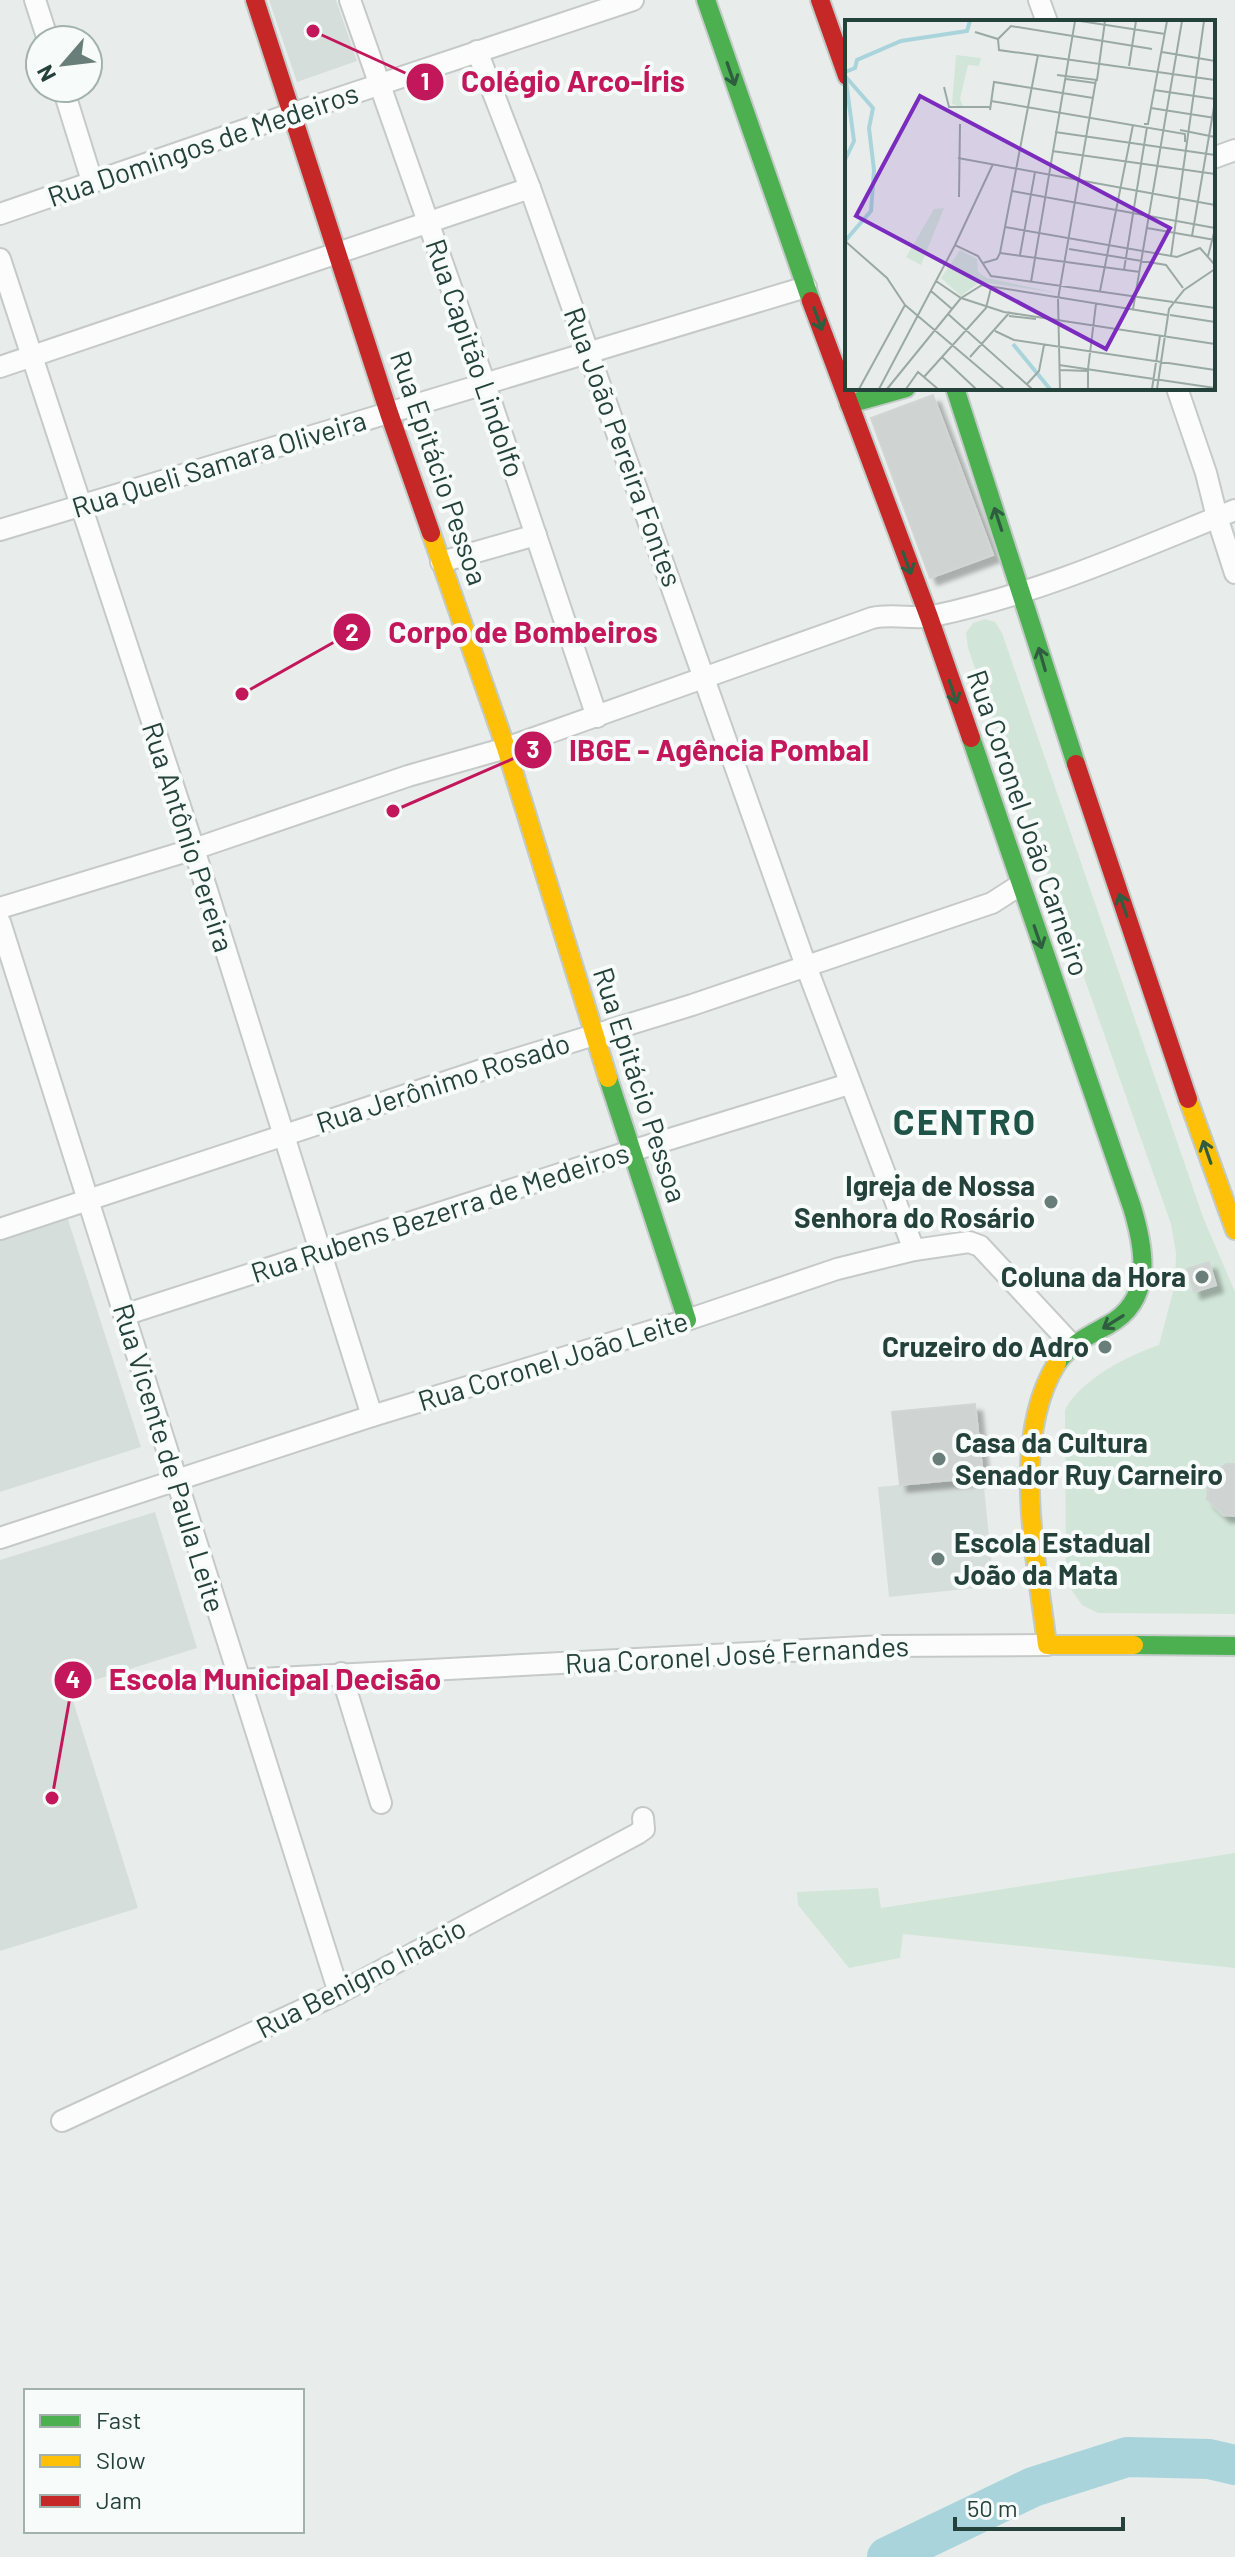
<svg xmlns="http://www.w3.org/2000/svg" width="1235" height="2557" font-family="Barlow,sans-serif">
<defs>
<filter id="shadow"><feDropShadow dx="7" dy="7" stdDeviation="2" flood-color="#0004"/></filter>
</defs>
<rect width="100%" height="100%" fill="#e8edeb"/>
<g fill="#d6dedb">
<path d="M269,0H336L357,61L297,82Z"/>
<path d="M64,1207L141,1447L0,1492V1227Z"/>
<path d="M983,1477L994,1586L889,1597L878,1487Z"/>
<path d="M155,1512L197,1648L69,1688L138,1908L0,1951V1560Z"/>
</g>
<g fill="#d1e6d8">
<path d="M985,619L995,622L1002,633L1203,1217L1235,1292V1614L1098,1613L1082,1605L1066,1582L1065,1410C1080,1380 1128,1355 1159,1345L1175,1284L1176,1253L1171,1224L968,648L966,633L973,623Z"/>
<path d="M1235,1853V1968L903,1934L900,1958L849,1968L798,1905L797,1892L878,1888L881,1908Z"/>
</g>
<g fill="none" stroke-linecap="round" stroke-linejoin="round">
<path stroke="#a9d4db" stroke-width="40" d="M887,2557L1033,2487L1127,2457L1209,2459L1235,2465"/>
</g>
<g fill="#cfd4d2" stroke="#d1d6d4" stroke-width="2" filter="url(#shadow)">
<path d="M933,395L993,555L930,578L871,418Z"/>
<path d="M1209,1262L1216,1285L1194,1292L1187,1269Z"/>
<path d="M975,1404L983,1477L900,1485L892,1412Z"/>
<path d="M1226,1464H1235V1516L1223,1515L1207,1499L1209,1477Z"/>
</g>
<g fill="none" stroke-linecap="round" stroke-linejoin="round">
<g stroke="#c5cac8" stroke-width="24">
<g id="street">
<path d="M35,0L48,40"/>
<path d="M350,0L485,384L597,717"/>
<path d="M1039,0L1047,22"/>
<path d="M477,51L530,188L806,966L914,1250"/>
<path d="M63,88L92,181"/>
<path d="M1213,158L1235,150"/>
<path d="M0,214L291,114L633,0"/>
<path d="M0,259L194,849L372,1416"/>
<path d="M0,367L530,188"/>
<path d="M1177,388L1206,473L1217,517L1235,573"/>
<path d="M0,530L806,287"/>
<path d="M441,562L536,535"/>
<path d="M0,908L194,849L408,776L506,748L872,618C894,613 915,620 933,616C1038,594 1136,550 1235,510"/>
<path d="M0,922L339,1993"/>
<path d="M0,1229L500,1064L692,1005L992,903L1020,885"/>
<path d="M124,1315L631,1151L849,1084"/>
<path d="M0,1538L372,1416L687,1320L837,1269L914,1250L969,1242L980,1246L1072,1345"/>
<path d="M341,1673L381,1803"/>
<path d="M239,1680L883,1646L1047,1645"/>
<path d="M62,2121L339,1993L637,1834L644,1829L643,1818"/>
</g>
</g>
<g stroke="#c3cbc8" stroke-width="22">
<g id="fast">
<path d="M706,0L811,301"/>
<path d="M955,388L1076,764"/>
<path d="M849,404L906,388"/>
<path d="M971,738L1132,1207C1145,1250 1154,1300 1108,1325C1088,1336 1071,1344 1057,1363"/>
<path d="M608,1078L687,1320"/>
<path d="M1134,1645L1235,1646"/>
</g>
</g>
<g stroke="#c3cbc8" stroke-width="22">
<g id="slow">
<path d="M431,533L506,748L608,1078"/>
<path d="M1188,1099L1235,1230"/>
<path d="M1057,1363C1009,1440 1037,1560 1047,1645H1134"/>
</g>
</g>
<g stroke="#c3cbc8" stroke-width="22">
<g id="jam">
<path d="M255,0L389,413L431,533"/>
<path d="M820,0L847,76"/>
<path d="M811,301L929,617L971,738"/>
<path d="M1076,764L1188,1099"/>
</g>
</g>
<use href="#street" stroke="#fcfcfc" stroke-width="20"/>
<use href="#fast" stroke="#4caf50" stroke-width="18"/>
<use href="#slow" stroke="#ffc107" stroke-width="18"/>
<use href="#jam" stroke="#c62828" stroke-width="18"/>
</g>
<defs><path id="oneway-shaft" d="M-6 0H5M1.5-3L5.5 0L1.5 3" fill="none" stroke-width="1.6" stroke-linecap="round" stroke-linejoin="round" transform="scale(2)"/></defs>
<g stroke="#2e5d40">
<use href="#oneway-shaft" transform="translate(731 74) rotate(71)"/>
<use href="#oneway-shaft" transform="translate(818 319) rotate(70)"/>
<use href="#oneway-shaft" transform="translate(998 519) rotate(-108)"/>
<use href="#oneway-shaft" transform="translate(907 563) rotate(70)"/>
<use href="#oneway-shaft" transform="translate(1042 659) rotate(-106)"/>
<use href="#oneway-shaft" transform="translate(953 692) rotate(72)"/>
<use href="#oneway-shaft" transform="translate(1123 905) rotate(-109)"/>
<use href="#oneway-shaft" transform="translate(1038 937) rotate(71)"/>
<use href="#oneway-shaft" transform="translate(1207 1152) rotate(-109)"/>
<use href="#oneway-shaft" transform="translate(1113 1322) rotate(148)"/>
</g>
<g fill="#697e78" stroke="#f7fbf9" stroke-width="3">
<circle cx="1051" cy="1202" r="8"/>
<circle cx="1202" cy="1277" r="8"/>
<circle cx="1105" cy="1347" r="8"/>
<circle cx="939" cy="1459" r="8"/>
<circle cx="938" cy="1559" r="8"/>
</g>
<g text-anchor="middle" stroke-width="8" stroke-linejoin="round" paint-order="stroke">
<g font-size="28" fill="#24423a" stroke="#f7fbf9">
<text transform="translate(203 145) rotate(-19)" y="10">Rua Domingos de Medeiros</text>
<text transform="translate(475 358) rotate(71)" y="10">Rua Capitão Lindolfo</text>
<text transform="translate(623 447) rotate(70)" y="10">Rua João Pereira Fontes</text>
<text transform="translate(219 464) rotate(-17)" y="10">Rua Queli Samara Oliveira</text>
<text transform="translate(439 468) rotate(71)" y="10">Rua Epitácio Pessoa</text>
<text transform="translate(1028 823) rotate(71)" y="10">Rua Coronel João Carneiro</text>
<text transform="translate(188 837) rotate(72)" y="10">Rua Antônio Pereira</text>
<text transform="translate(443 1083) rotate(-18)" y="10">Rua Jerônimo Rosado</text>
<text transform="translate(640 1085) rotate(72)" y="10">Rua Epitácio Pessoa</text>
<text transform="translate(440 1213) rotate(-18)" y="10">Rua Rubens Bezerra de Medeiros</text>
<text transform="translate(553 1361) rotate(-17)" y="10">Rua Coronel João Leite</text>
<text transform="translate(169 1458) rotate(73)" y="10">Rua Vicente de Paula Leite</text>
<text transform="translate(737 1655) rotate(-3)" y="10">Rua Coronel José Fernandes</text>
<text transform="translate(361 1978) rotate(-27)" y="10">Rua Benigno Inácio</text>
</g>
<g font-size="28" font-weight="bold" fill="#24423a" stroke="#f7fbf9" text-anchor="end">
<text x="1035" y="1196">Igreja de Nossa<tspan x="1035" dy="32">Senhora do Rosário</tspan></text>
<text x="1186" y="1287">Coluna da Hora</text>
<text x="1089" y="1357">Cruzeiro do Adro</text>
<text x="955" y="1453" text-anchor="start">Casa da Cultura<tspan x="955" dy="32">Senador Ruy Carneiro</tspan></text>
<text x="954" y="1553" text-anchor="start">Escola Estadual<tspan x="954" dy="32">João da Mata</tspan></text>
</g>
<g font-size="36" font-weight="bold" letter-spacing="2" fill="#1f5548" stroke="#f7fbf9">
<text x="965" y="1135">CENTRO</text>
</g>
</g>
<g transform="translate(845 20)">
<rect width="370" height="370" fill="#e8edeb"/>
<path d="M111,35L136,38L134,46L123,45L115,79L119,88L107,84ZM99,188L76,245L61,237L89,189ZM115,230L132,239L133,252L142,258L213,273L135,262L116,276L96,258Z" fill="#d1e6d8"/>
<path fill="none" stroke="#a9d4db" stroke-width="4" d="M0,52L10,48L12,40L56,21L122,11L125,1M0,56L28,88L24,108L29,150L26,191L0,221M0,140L9,121L1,61M168,324L205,369"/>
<path fill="none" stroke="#9aa9a4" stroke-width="2" d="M235,1L320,14M130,12L153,19L166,6L307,29M153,19L154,30L370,60M317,32L370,41M284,46L291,1M212,55L252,60L260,1M221,59L250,63M99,67L104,87H145M309,70L370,79M146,81L340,114V122M306,88L370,98M145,90L149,62L248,78M299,104H303L322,1M335,110L370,117M210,112L370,135M207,131L370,154M113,138L370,185M167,171L370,208M114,177L115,104M160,207L332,237L355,228L370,245M302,208L370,220M347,216L370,81M0,221L42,258L60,285M110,225L148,144M224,229L321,245L338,268M155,233L295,252M175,235L190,152M326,236L359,1M363,236L370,209M138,243L152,239L155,233L193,35M279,250L302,107M91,261L116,278L137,265L322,295M186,262L230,1M86,271L107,289M255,271L288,105M329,282L370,288M60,285L159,369M288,289L337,1M103,294L187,369M325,295L370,302M164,296L191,299M150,311L169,320L370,350M97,337L131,369M125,337L165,292M214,345L370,368M243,349L251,284M215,350L243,351V369M79,357L141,288L146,268M182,364L194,351L199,325M14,369L60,285M34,369L110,225L133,236L146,256L328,282M42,369L116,278L159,292L370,324M61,369L73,352L93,369M215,369L213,279L251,60M307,369L315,316M312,369L324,289L339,270L370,249"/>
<path fill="#7b2cbf" fill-opacity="0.15" stroke="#7b2cbf" stroke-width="4" d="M75,76L325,208L261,329L11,196Z"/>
<rect width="370" height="370" fill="none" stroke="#24423a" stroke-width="4"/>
</g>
<path fill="none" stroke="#c2185b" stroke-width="3" d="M313 31L425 82M242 694L352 632M393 811L533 750M52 1798L73 1680"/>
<g fill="#c2185b" stroke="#f7fbf9" stroke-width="3">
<circle cx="313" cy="31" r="8"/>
<circle cx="242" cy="694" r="8"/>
<circle cx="393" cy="811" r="8"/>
<circle cx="52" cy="1798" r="8"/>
<circle cx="425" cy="82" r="20"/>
<circle cx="352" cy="632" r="20"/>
<circle cx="533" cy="750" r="20"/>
<circle cx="73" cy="1680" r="20"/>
</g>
<g font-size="24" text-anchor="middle" font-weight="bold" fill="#fff">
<text x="425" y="90">1</text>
<text x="352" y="641">2</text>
<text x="533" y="758">3</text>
<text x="73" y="1688">4</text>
</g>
<g font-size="30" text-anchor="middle" font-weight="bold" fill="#c2185b" stroke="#f7fbf9" stroke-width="8" stroke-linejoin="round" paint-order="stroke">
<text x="573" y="92">Colégio Arco-Íris</text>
<text x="523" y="643">Corpo de Bombeiros</text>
<text x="719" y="761">IBGE - Agência Pombal</text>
<text x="275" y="1690">Escola Municipal Decisão</text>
</g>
<rect x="24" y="2389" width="280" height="144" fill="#f7fbf9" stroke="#a3b1ad" stroke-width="2"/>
<rect x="40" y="2415" width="40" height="12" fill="#4caf50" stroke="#a3b1ad" stroke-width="2"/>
<text x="96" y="2429" font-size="24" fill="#24423a">Fast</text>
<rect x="40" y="2455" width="40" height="12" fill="#ffc107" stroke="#a3b1ad" stroke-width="2"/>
<text x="96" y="2469" font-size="24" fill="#24423a">Slow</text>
<rect x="40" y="2495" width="40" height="12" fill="#c62828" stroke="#a3b1ad" stroke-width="2"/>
<text x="96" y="2509" font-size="24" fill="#24423a">Jam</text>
<g transform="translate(64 64) rotate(242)"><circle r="38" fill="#f7fbf9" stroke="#a3b1ad" stroke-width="2"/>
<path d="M0-6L14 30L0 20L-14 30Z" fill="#697e78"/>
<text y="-12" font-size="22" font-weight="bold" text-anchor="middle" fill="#24423a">N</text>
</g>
<path d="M955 2517v12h168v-12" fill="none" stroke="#24423a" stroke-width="4"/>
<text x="967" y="2517" font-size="24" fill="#24423a" stroke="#f7fbf9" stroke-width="6" paint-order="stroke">50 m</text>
</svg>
